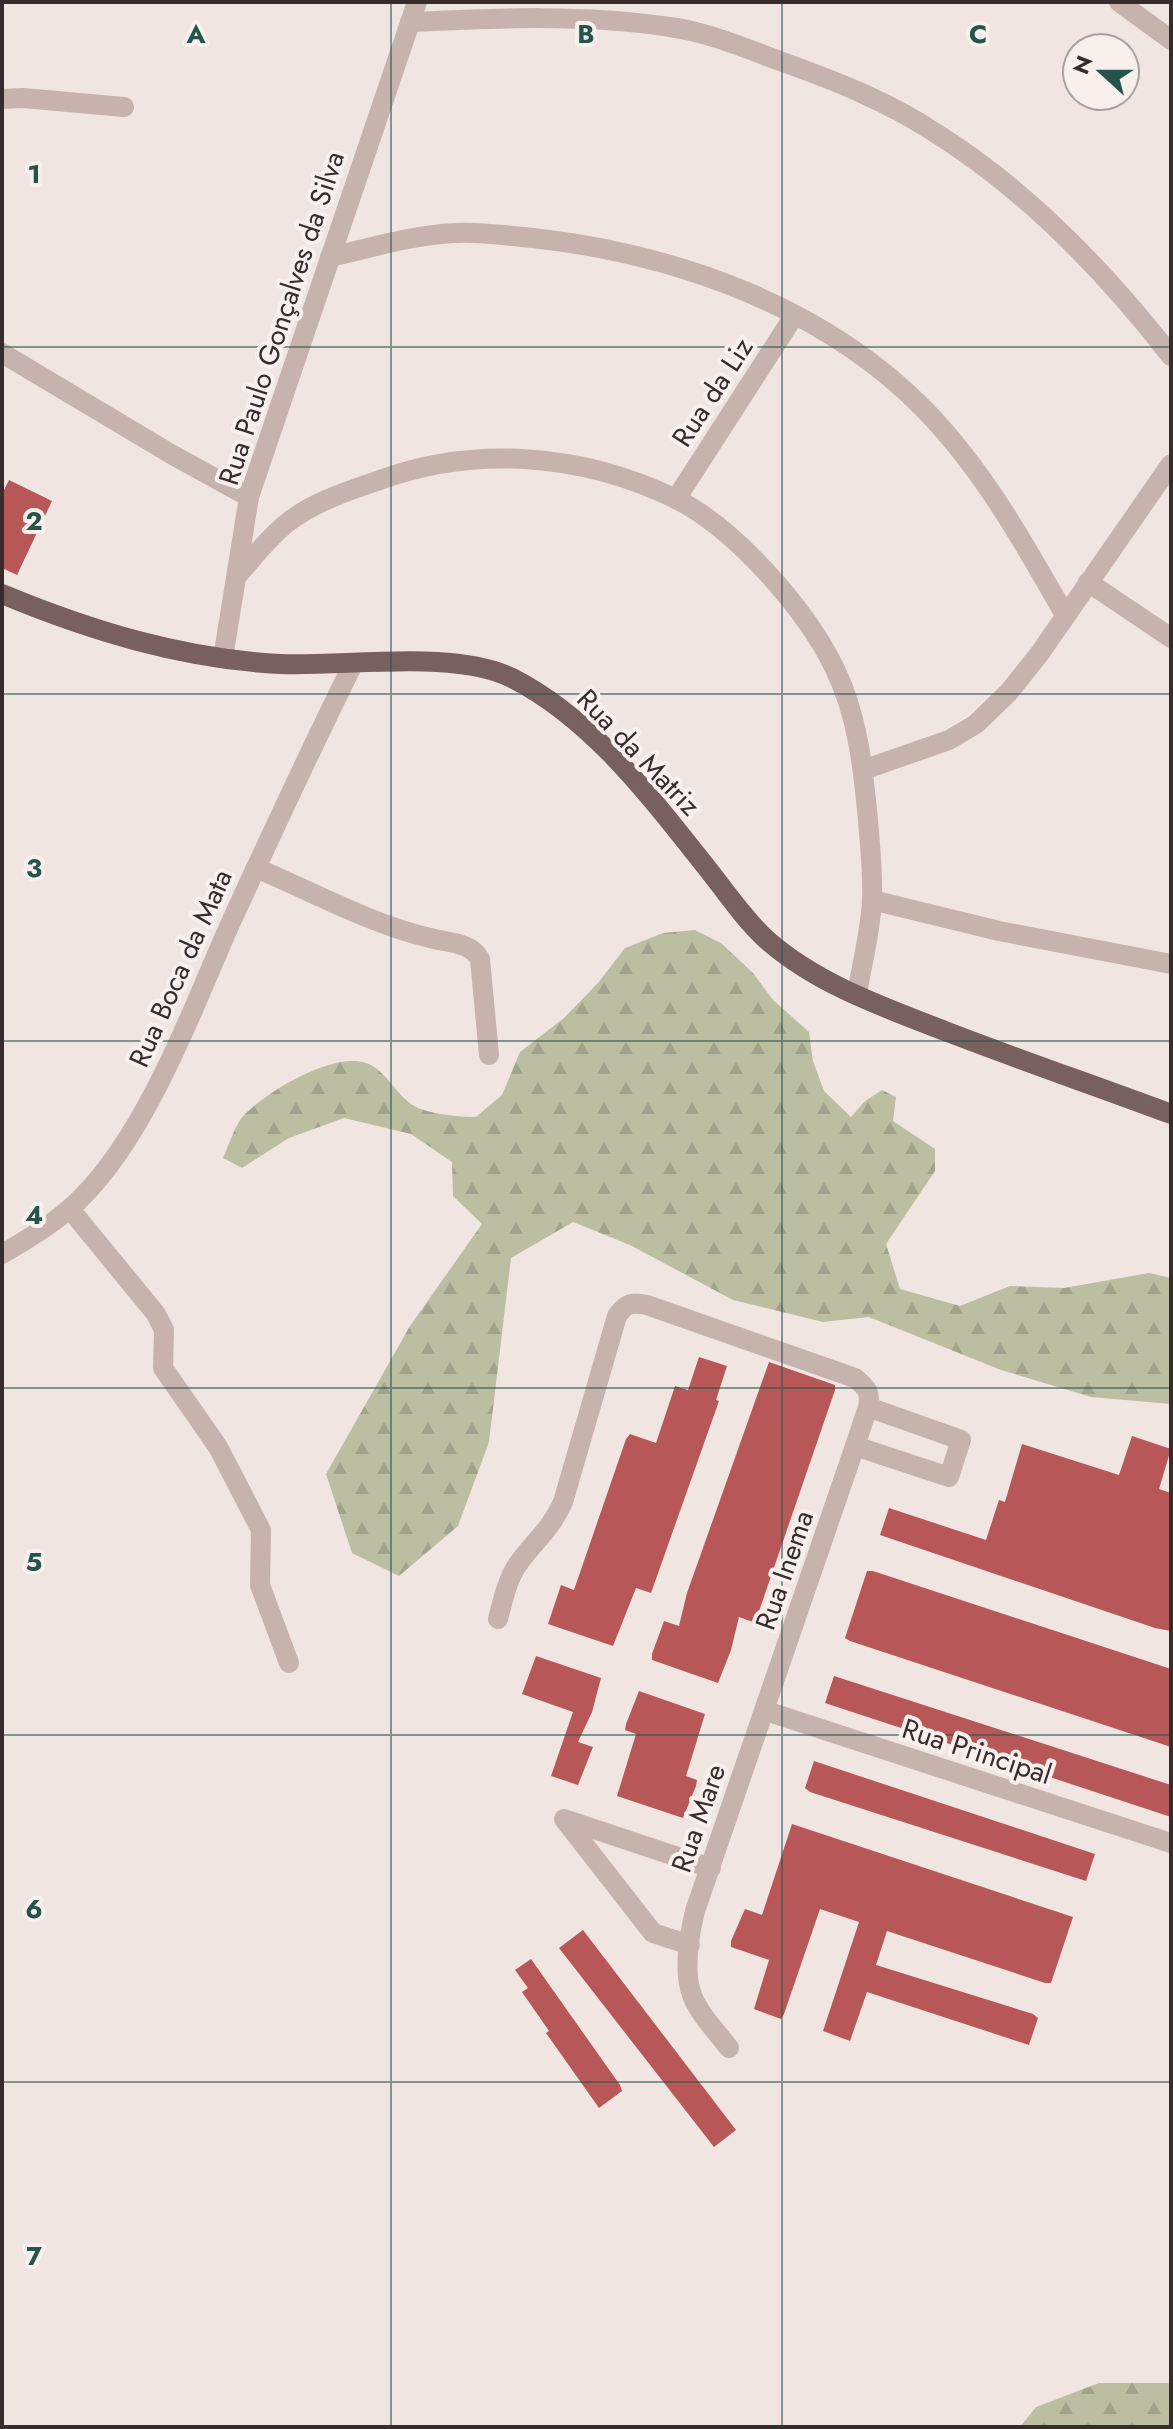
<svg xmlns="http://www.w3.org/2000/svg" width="1173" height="2429" font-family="Jost,sans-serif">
<defs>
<pattern id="forest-firs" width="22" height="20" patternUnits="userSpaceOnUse" patternTransform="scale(2)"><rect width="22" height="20" fill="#bcbea2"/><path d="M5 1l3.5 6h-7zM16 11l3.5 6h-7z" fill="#a2a38c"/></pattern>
</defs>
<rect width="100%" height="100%" fill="#f0e5e1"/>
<g fill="url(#forest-firs)">
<path d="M695,930L721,943L753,973L773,1000L809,1032L813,1061L824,1091L851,1117L864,1102L882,1090L896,1097L893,1121L935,1149V1171L886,1244L900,1289L960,1306L1010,1286L1064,1288L1149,1273L1171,1278V1404L1091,1397L1001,1370L869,1317L823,1322L733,1300L630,1245L573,1222L511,1258L489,1442L458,1526L399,1576L352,1553L326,1474L410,1326L482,1224L453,1196L452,1162L411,1134L344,1118L289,1138L242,1168L223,1158C229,1145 235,1124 245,1114C269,1091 332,1052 366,1063C385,1069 395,1093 411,1104C425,1114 459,1117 476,1117L502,1095L520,1052L564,1018L598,983L625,948L663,933Z"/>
<path d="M1099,2383H1171V2427H1020L1036,2407Z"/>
</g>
<g fill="#b85758">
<path d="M9,480L52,501L17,575L2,568V494Z"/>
<path d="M699,1357L727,1366L716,1400L719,1401L651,1593L636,1588L613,1646L548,1624L561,1585L574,1590L626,1439L630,1434L656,1443L675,1386L688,1390Z"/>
<path d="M769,1362L835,1385V1390L757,1617L753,1622L739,1617L731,1650L718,1683L652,1660V1654L664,1621L679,1626L687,1593Z"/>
<path d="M1132,1436L1171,1449L1159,1489L1171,1493V1631L1155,1628L880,1535L889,1508L986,1540L999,1500L1005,1502L1022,1444L1119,1475Z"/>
<path d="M867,1571H873L1171,1669V1747L850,1641L845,1638Z"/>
<path d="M536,1656L601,1678L592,1712L578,1742L593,1747L578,1785L551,1776L573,1712L522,1694Z"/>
<path d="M834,1676L1171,1785V1817L825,1703Z"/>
<path d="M639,1691L705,1714L686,1776L697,1780L696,1786L683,1818L617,1796L636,1734L625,1730L626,1724Z"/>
<path d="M814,1761L1095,1854L1086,1881L810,1792L805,1788Z"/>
<path d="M792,1824L1073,1917L1051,1983H1045L887,1931L876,1965L1033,2014L1038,2018L1029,2045L867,1992L850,2041L823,2031L859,1922L820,1909L784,2014L781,2019L754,2009L769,1960L731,1947V1941L745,1909L762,1915Z"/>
<path d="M583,1930L736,2130L714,2147L559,1948Z"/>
<path d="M531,1959L620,2085L622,2091L599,2108L546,2033L549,2031L522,1992L528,1988L515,1970Z"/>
</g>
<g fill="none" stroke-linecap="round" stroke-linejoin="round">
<g stroke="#c7b3ae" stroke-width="20">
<path d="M1119,2L1171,40"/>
<path d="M410,22C497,18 584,14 670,27C707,32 745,48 780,61C833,80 887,101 934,132C1027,190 1104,270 1171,356"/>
<path d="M2,99L23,98L124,107"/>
<path d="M330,257C370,248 413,235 455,233C480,231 508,236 533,238C676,254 823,306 925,410C984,471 1024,543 1065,615"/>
<path d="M2,353L171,454L249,497"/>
<path d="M676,499L794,316"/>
<path d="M237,576C253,558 268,538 287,523C313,502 348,491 380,480C476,445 582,454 674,498C734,527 805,608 834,667C858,715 863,768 868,820C870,846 873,873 872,899C871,930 862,963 857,994"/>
<path d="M1088,582L1171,638"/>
<path d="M223,658L249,497L417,2"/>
<path d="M863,770L949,740L976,724L1009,692L1040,653L1171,464"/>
<path d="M256,868C313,892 370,924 430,938C449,943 470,942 480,959L489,1055"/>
<path d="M872,900L999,931L1171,964"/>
<path d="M70,1209L156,1314L164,1330L163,1368L218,1447L261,1530L260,1585L289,1663"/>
<path d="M2,1254C25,1241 48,1227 68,1210C143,1147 191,1011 231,922C271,835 311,749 353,664"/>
<path d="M498,1619C503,1600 507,1580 518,1564C534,1541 550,1531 563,1502L617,1316C626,1303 632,1302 647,1305L855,1378C867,1388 871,1392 868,1407"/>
<path d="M766,1711L1171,1843"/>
<path d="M690,1945L653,1933L564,1819L711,1868"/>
<path d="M729,2048C717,2032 699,2014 692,1995C683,1971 689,1936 695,1911L855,1446L868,1407L961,1440L949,1477L855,1446"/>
</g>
<path stroke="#77605e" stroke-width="20" d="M2,594C91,631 183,659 280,664C345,667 455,649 512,678C593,719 651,798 707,868C726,892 744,919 767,940C817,984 883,1007 945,1031C1020,1060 1096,1086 1171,1114"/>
</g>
<path fill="none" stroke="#25544b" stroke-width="2" stroke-opacity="0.55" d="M391,2V2427M782,2V2427M2,347H1171M2,694H1171M2,1041H1171M2,1388H1171M2,1735H1171M2,2082H1171"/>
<g text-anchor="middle" stroke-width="8" stroke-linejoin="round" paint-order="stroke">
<g font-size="28" fill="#372c2b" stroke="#f8f0ed">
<text transform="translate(281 318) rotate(-72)" y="10">Rua Paulo Gonçalves da Silva</text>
<text transform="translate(712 392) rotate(-57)" y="10">Rua da Liz</text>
<text transform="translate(639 752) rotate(46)" y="10">Rua da Matriz</text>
<text transform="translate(180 968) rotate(-66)" y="10">Rua Boca da Mata</text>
<text transform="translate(784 1570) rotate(-71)" y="10">Rua Inema</text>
<text transform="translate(977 1751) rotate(18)" y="10">Rua Principal</text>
<text transform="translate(698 1818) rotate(-71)" y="10">Rua Mare</text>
</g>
</g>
<g font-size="26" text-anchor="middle" font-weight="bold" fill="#25544b" stroke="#f8f0ed" stroke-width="8" stroke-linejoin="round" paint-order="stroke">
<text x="196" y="43">A</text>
<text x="586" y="43">B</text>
<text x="978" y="43">C</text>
<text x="34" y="183">1</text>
<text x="34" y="530">2</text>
<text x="34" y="877">3</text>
<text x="34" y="1224">4</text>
<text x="34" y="1571">5</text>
<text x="34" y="1918">6</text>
<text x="34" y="2265">7</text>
</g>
<rect width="1173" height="2429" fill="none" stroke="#372c2b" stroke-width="8"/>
<g transform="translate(1101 72) rotate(291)"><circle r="38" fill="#f8f0ed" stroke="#aba29f" stroke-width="2"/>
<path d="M0-6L14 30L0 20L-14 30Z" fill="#25544b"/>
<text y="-12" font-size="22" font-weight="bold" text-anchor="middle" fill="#372c2b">N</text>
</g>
</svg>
